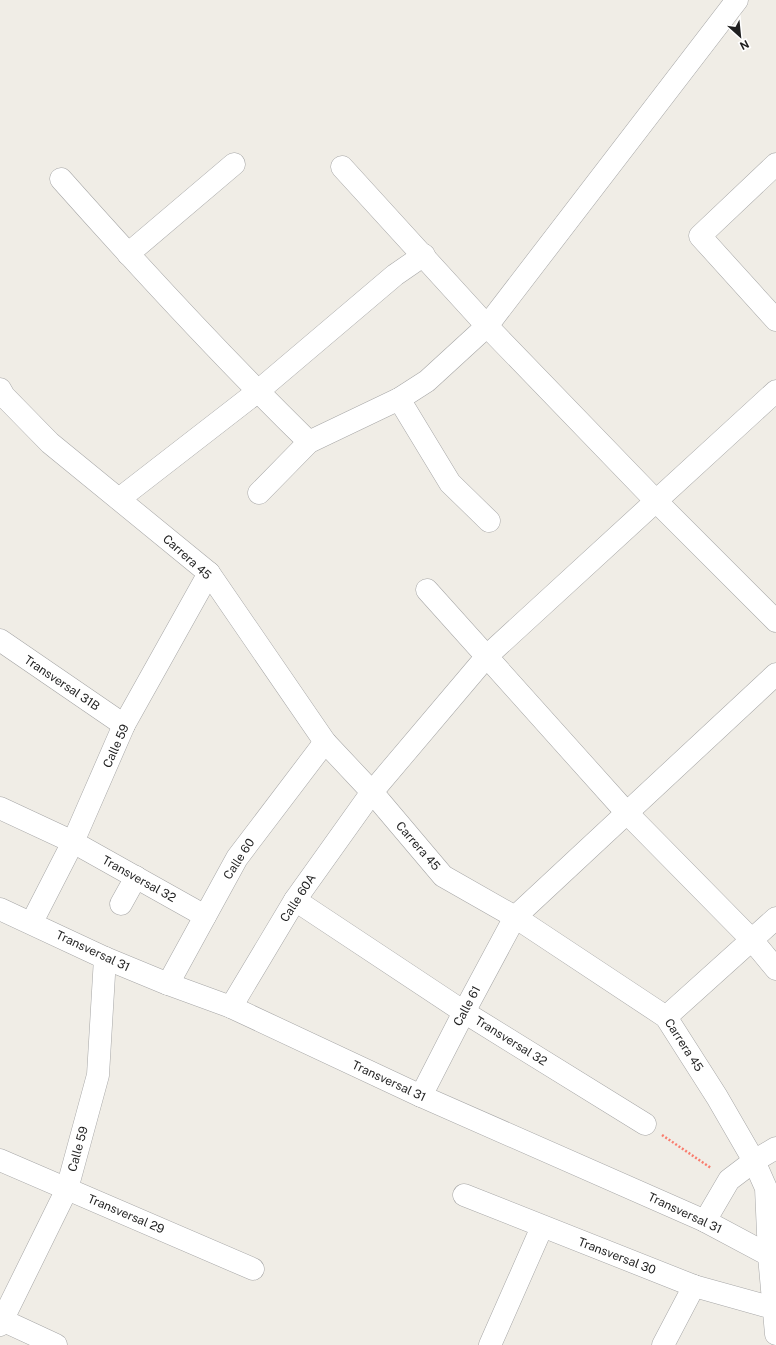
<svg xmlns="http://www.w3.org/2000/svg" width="776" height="1345" font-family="'Public Sans',sans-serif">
<rect width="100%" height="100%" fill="#f0ede6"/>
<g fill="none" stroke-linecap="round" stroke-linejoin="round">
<g stroke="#a6a6a6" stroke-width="23">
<g id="minor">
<path d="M776,164L700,236L776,320"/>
<path d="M342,167L487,326L656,501L776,621"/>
<path d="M61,179C141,269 223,358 309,442"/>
<path d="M128,254L234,164"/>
<path d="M0,389L4,396L50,443L209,573L325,742L372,792L443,876L515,917L666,1017L717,1097L754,1161L766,1188L769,1256L776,1334"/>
<path d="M399,399L450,483L489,521"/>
<path d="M259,493L309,442L399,399L427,381L487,326L737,0"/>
<path d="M119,499L257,392L395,275L424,255"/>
<path d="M427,590L626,812L752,940L776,969"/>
<path d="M0,640L124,725"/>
<path d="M0,808L73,842L205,916"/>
<path d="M295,900L464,1012L645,1124"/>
<path d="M121,904L136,877"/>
<path d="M0,909L105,958L168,984L231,1007L421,1096L705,1221L776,1259"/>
<path d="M32,922L73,842L124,725L209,573"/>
<path d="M168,984L237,858L325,742"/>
<path d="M231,1007L295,900L372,792L487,656L776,391"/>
<path d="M666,1017L776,918"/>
<path d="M421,1096L464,1012L515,917L776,674"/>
<path d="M0,1160L253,1269"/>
<path d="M464,1195L694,1286L773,1308"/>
<path d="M705,1221L729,1180L754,1161L776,1148"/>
<path d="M0,1319L56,1345"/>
<path d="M0,1325L67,1189L98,1075L105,958"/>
<path d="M490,1345L542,1227"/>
<path d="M663,1345L694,1286"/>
</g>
</g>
<path stroke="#f97d6e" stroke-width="2.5" stroke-dasharray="2 2" stroke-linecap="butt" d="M662,1135L711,1168"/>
<use href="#minor" stroke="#fff" stroke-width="22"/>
</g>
<g text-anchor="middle" stroke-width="4" stroke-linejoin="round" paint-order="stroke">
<g font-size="12" fill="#1f1f1f" stroke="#fff">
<text transform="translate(187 557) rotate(42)" y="4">Carrera 45</text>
<text transform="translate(62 683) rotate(34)" y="4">Transversal 31B</text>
<text transform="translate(116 746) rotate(-66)" y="4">Calle 59</text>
<text transform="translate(418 846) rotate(49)" y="4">Carrera 45</text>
<text transform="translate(239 859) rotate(-57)" y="4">Calle 60</text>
<text transform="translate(139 879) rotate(29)" y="4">Transversal 32</text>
<text transform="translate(298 898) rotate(-57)" y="4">Calle 60A</text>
<text transform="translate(93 951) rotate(25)" y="4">Transversal 31</text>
<text transform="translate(467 1006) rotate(-62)" y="4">Calle 61</text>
<text transform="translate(511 1041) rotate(32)" y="4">Transversal 32</text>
<text transform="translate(684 1045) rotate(57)" y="4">Carrera 45</text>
<text transform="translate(389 1081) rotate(25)" y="4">Transversal 31</text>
<text transform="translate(78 1149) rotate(-75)" y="4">Calle 59</text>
<text transform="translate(685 1213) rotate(25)" y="4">Transversal 31</text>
<text transform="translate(126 1214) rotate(23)" y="4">Transversal 29</text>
<text transform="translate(617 1256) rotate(21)" y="4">Transversal 30</text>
</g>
</g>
<g transform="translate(740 36) rotate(153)" stroke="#ffffff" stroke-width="3" paint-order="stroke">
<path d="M0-3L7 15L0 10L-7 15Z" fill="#1f1f1f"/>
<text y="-6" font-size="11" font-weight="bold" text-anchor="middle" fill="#1f1f1f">N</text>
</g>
</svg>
